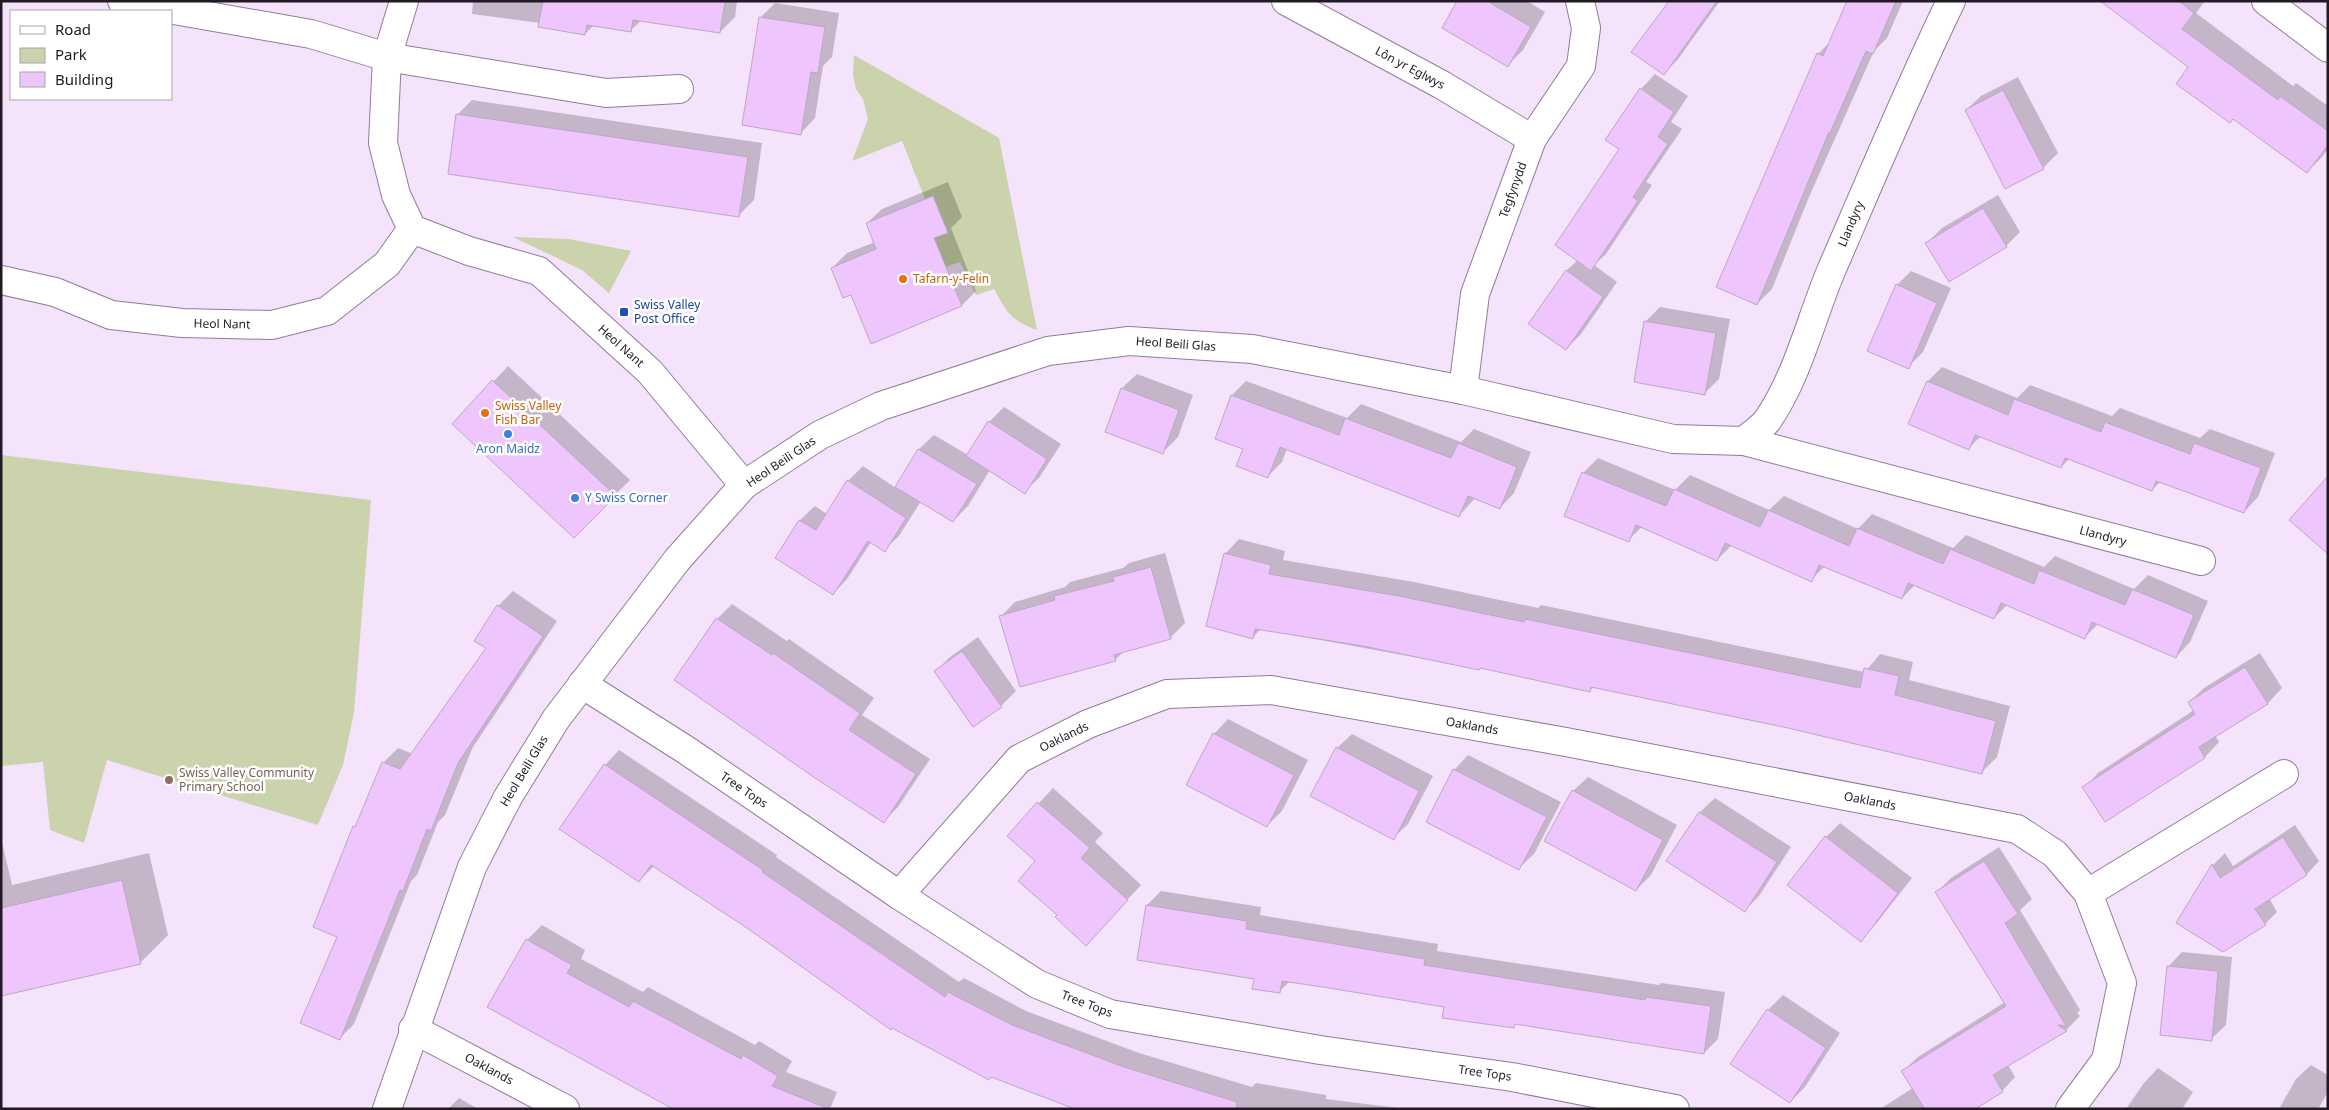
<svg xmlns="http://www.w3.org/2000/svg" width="2329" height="1110" font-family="'Noto Sans',sans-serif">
<rect width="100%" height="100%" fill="#f5e3fc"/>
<g fill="#cad3ab">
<path d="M854,55L999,138L1037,330C1010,320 1008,314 994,289L976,295L960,262L946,267L934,238L948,232L933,196L925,199L902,141L852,161L868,119L863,99L856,89L853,75Z"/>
<path d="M513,237L569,239L631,251L609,293L582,270Z"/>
<path d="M1,455L371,500L354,713L343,765L318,825L107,760L84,843L50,830L43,762L1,766Z"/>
</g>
<g fill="#0003">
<path d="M473,1H737L735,17L720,32L642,20L630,31L594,25L585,34L540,23L472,14Z"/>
<path d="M1458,1H1527L1545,12L1523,50L1508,65Z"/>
<path d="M1670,1H1720L1678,59L1664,74Z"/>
<path d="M1848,1H1903L1887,38L1874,51L1809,197L1772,289L1757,304L1818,54L1831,41Z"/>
<path d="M2117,1H2205L2196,13L2293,86L2296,83L2328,106V149L2322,157L2307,172Z"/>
<path d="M775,3L839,13L832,57L823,66L815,118L801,133L760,18Z"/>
<path d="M1655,74L1688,96L1671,122L1682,129L1646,182L1652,185L1606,254L1594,265L1617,282L1581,334L1566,349L1530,324L1567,270L1578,260L1621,149L1641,89Z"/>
<path d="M2018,77L2058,153L2043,168L1966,110L1981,96Z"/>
<path d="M472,100L762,143L754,200L739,215L457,115Z"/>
<path d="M948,182L962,217L951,228L976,291L962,305L852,294L832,268L847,253L875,242L867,223L882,209Z"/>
<path d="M1998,195L2020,232L2006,246L1927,243L1942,228Z"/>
<path d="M1911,271L1951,288L1923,352L1908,367L1897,285Z"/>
<path d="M1660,307L1730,319L1719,379L1705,393L1646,321Z"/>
<path d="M508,366L630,480L574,536L454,424Z"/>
<path d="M1942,367L2017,398L2030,385L2112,416L2120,408L2200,438L2210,429L2275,453L2258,497L2244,512L2161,481L2152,490L2070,458L2061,467L1981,436L1969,448L1928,381Z"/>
<path d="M1137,374L1193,395L1178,437L1163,452L1107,431L1122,388Z"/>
<path d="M1246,381L1347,418L1361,404L1461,442L1474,429L1531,452L1514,493L1500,508L1475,498L1459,516L1287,449L1282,462L1267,477L1244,448L1232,395Z"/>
<path d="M1004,407L1061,444L1039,478L1024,492L990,470L968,506L953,521L921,501L899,536L884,550L871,542L847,579L833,594L777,558L800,520L815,506L827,514L848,481L863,466L896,488L919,449L934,435L968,455L989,422Z"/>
<path d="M1598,458L1675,490L1690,475L1769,510L1784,496L1858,529L1872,514L1953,548L1966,535L2044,567L2055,556L2134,589L2148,575L2208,601L2190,642L2176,657L2099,623L2085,637L2007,605L1994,618L1915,585L1902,598L1825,566L1811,580L1732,545L1717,560L1642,527L1628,540L1583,473Z"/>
<path d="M1239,539L1285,551L1283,560L1414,582L1538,608L1541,605L1865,672L1880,654L1913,662L1909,680L2010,706L1997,757L1982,772L1788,727L1594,687L1589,691L1481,667L1479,669L1261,629L1253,637L1225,554Z"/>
<path d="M1165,553L1185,623L1170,638L1124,651L1115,660L1000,617L1015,602L1065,587L1070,582L1123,568L1129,563Z"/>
<path d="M513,591L557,621L473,747L445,815L438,822L417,875L411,881L354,1024L340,1038L339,936L354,827L359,822L383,763L398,748L413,754L488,648L498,606Z"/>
<path d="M732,604L787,641L789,639L874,698L862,715L930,759L898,807L884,821L717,619Z"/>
<path d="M978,637L1016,691L1001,706L973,725L936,671L950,657Z"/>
<path d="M2260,653L2282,688L2268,703L2215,735L2219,742L2205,757L2105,820L2084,788L2098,773L2194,710L2189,702L2204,688Z"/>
<path d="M1228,719L1308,760L1282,811L1267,826L1214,734Z"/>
<path d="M1352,734L1433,776L1408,824L1393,838L1337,748Z"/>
<path d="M619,750L777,855L776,857L959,982L964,978L1026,1011L1139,1053L1252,1087L1256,1083L1326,1095V1099L1406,1109H1079L747,927L654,866L639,881L605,765Z"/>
<path d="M1468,755L1561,802L1534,854L1519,868L1454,770Z"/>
<path d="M1588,777L1677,825L1651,875L1636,890L1573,791Z"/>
<path d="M1053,788L1103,833L1095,842L1141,885L1100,929L1059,915L1037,861L1008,836Z"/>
<path d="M1715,798L1791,847L1759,896L1745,910L1668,861L1700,812Z"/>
<path d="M1840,823L1912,878L1875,925L1861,940L1826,837Z"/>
<path d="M2295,825L2319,861L2307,874L2269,898L2277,912L2265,924L2178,922L2213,865L2225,853L2233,866Z"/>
<path d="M1,838L12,885L149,853L168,935L141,962L1,995Z"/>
<path d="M1999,847L2032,899L2020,910L2080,1010L2077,1013L2080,1016L2066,1030L2008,1065L2015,1077L2001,1092L1973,1109H1880L1913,1088L1903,1071L1918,1057L2005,1002L1937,892L1951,878Z"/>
<path d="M1161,891L1261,907L1260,915L1438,944L1437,951L1659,985L1661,983L1725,992L1718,1039L1704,1053L1517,1023L1514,1027L1445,1006L1290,981L1279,992L1147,905Z"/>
<path d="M542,925L585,950L581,959L643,992L648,987L755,1045L759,1041L792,1061L786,1072L837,1092L830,1109H676L488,1006L527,940Z"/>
<path d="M2182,952L2232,957L2226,1025L2211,1039L2168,967Z"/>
<path d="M1783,995L1840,1033L1805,1087L1790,1102L1768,1010Z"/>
<path d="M2311,1065L2328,1075V1092L2318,1109H2279L2296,1079Z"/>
<path d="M2158,1068L2193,1092L2182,1109H2126L2144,1083Z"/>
<path d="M459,1098L478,1109H448Z"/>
</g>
<g fill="#eec5fd" stroke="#bda7c4">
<path d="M543,1H725L720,33L633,20L631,32L587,25L585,35L538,27Z"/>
<path d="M1457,1H1487L1531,27L1508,67L1442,28Z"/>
<path d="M1669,1H1717L1664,75L1631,52Z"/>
<path d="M1847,1H1896L1873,54L1866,51L1830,133L1829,132L1757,305L1716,287L1817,53L1823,56Z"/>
<path d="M2100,1H2179L2194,13L2182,29L2278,100L2280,96L2328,131V145L2307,173L2233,119L2230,123L2176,84L2188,67Z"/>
<path d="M759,17L825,27L818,73L811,72L801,135L742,125Z"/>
<path d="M1640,88L1674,112L1658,137L1668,144L1633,197L1638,201L1591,271L1555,245L1619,149L1605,140Z"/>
<path d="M2003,90L2044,169L2005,189L1965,110Z"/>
<path d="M456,114L748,157L739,217L448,174Z"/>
<path d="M933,196L948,233L934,238L962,306L871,344L851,295L843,298L831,268L876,249L866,223Z"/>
<path d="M1983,208L2007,247L1949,282L1925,243Z"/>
<path d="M1566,270L1603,297L1566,350L1528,324Z"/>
<path d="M1896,284L1937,303L1909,369L1867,351Z"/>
<path d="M1644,321L1716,333L1705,395L1634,382Z"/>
<path d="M492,380L616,496L574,538L452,424Z"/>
<path d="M1927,381L2008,415L2014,399L2101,432L2105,422L2190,454L2194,443L2261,468L2244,513L2156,481L2152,491L2065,458L2061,468L1975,435L1969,450L1908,424Z"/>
<path d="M1121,388L1179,410L1163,454L1105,432Z"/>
<path d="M1231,395L1339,435L1345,418L1451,458L1458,443L1517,467L1500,509L1468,496L1459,517L1280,447L1268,478L1236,466L1243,449L1215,439Z"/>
<path d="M988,421L1047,459L1025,494L966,456Z"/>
<path d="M918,449L977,484L953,522L895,487Z"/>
<path d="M1582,472L1666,506L1674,489L1760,527L1768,510L1849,546L1857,528L1943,564L1950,549L2034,584L2039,570L2125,605L2132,589L2194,615L2176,658L2092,622L2085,639L2001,603L1994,619L1908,583L1902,599L1819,565L1812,582L1725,543L1717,561L1636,525L1629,542L1564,516Z"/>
<path d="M2328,476V554L2289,520Z"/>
<path d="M847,480L906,518L885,552L868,541L833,595L775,558L799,520L816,530Z"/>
<path d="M1224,553L1271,565L1269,574L1399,596L1524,622L1525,619L1860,688L1864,668L1899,676L1895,695L1996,721L1982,774L1788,728L1591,687L1590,692L1480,668L1479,670L1363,646L1255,629L1253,639L1206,626Z"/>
<path d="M1151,567L1171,639L1114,655L1116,661L1020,687L999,616L1055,600L1054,596L1114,581L1113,577Z"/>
<path d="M497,605L543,636L458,763L431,831L427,829L403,891L400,890L340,1040L300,1023L337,937L313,927L353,826L355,827L382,762L400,769L486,648L474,641Z"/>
<path d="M716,618L772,655L773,653L860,713L849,730L916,774L884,823L815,778L674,680Z"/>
<path d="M962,651L1002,707L973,727L934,671Z"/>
<path d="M2245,667L2268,704L2199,747L2205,758L2105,822L2082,787L2195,714L2188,702Z"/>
<path d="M1213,733L1294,775L1267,827L1186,785Z"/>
<path d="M1336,747L1419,791L1394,840L1310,796Z"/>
<path d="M604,764L763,870L762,872L945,997L948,992L1012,1025L1124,1067L1237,1102L1236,1109H1075L991,1077L989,1080L892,1028L891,1030L747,928L651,865L639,882L559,829Z"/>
<path d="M1453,769L1547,817L1519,870L1426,822Z"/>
<path d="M1572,790L1663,840L1636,891L1544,841Z"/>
<path d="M1037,802L1090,848L1081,858L1128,900L1086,946L1055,917L1057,915L1018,881L1035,861L1007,836Z"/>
<path d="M1699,812L1777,862L1745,912L1666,861Z"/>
<path d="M1825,836L1898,893L1861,942L1787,885Z"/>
<path d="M2283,837L2307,875L2255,909L2266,925L2223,952L2176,923L2212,864L2220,878Z"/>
<path d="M1984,861L2018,914L2005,923L2066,1026L2058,1025L2067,1031L1993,1075L2003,1092L1975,1109H1925L1901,1071L2006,1006L1935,892Z"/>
<path d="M122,880L141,964L1,996V908Z"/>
<path d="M1146,905L1247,921L1246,929L1425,959L1424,965L1645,1000L1646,997L1711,1006L1704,1054L1515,1024L1514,1028L1442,1018L1444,1007L1323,987L1282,981L1280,993L1252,989L1254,979L1137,960Z"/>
<path d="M526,939L572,965L567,973L629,1007L633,1001L741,1059L743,1055L778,1076L772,1086L824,1107V1109H673L521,1026L487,1007Z"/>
<path d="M2167,966L2218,971L2212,1041L2160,1035Z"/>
<path d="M1767,1009L1826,1048L1790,1103L1730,1064Z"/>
</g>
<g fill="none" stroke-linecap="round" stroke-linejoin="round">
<g stroke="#907c98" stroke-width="30">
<g id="minor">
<path d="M122,1L311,34L387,57L606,93L679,89"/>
<path d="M404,1L387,57L383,143L396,195L412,229L469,251L539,271L650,372L744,485"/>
<path d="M1286,1L1442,85L1532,139"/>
<path d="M2266,1L2328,48"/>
<path d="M1,280L55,292L111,315L182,323L272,325L327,311L387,264L412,229"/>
<path d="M1463,390L1475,294L1532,139L1581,66L1586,28L1580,1"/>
<path d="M1744,441L2201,561"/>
<path d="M582,684L686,750L899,895L1037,984L1110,1014L1320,1050L1512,1077L1675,1109"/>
<path d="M2088,893L2284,774"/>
<path d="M899,895L1019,759L1088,724L1167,694L1271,690L1566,742L2017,829L2055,854L2088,893L2122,983L2106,1060L2070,1109"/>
<path d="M413,1029L565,1109"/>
<path d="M387,1109L472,867L508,797L556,719L677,560L744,485L820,435L881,406L1048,351L1129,341L1252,349L1463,390L1673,439L1744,441C1751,435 1761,428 1767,421C1798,376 1810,321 1831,271C1870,181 1908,90 1951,1"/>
</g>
</g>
<use href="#minor" stroke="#fff" stroke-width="28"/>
</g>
<g fill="#e8710a" stroke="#fff" stroke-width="2">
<circle cx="903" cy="279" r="5"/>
<circle cx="485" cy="413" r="5"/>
</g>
<rect fill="#1a4fb4" stroke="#fff" stroke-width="2" x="619" y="307" width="10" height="10" rx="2.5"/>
<g fill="#3f7fe0" stroke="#fff" stroke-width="2">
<circle cx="508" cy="434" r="5"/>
<circle cx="575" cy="498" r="5"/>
</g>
<circle fill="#8d6e63" stroke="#fff" stroke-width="2" cx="169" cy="780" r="5"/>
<g text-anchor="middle" stroke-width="5" stroke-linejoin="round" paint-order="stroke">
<g font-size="12" fill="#211924" stroke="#fff">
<text transform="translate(1410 68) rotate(28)" y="4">Lôn yr Eglwys</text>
<text transform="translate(1513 190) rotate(-70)" y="4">Tegfynydd</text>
<text transform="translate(1851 224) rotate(-67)" y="4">Llandyry</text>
<text transform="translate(222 324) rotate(1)" y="4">Heol Nant</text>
<text transform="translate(1176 344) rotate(4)" y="4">Heol Beili Glas</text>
<text transform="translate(621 346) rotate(42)" y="4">Heol Nant</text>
<text transform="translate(781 462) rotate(-34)" y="4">Heol Beili Glas</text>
<text transform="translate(2103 536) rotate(15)" y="4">Llandyry</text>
<text transform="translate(1472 726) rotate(10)" y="4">Oaklands</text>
<text transform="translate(1064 737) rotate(-26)" y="4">Oaklands</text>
<text transform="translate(524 771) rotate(-59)" y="4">Heol Beili Glas</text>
<text transform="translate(744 790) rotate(34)" y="4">Tree Tops</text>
<text transform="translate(1870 801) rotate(11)" y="4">Oaklands</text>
<text transform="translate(1087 1004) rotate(21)" y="4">Tree Tops</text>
<text transform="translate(489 1069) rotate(28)" y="4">Oaklands</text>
<text transform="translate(1485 1073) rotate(8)" y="4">Tree Tops</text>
</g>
<g font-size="12" fill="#c56008" stroke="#fff" text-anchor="start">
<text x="913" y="283">Tafarn-y-Felin</text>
<text x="495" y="410">Swiss Valley<tspan x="495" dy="14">Fish Bar</tspan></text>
</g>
<g font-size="12" fill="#164399" stroke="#fff" text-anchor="start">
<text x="634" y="309">Swiss Valley<tspan x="634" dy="14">Post Office</tspan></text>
</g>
<g font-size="12" fill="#366cbe" stroke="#fff">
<text x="508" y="453">Aron Maidz</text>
<text x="585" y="502" text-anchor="start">Y Swiss Corner</text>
</g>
<g font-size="12" fill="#785e54" stroke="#fff" text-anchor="start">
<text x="179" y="777">Swiss Valley Community<tspan x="179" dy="14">Primary School</tspan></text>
</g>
</g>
<rect width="2329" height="1110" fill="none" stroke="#211924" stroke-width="5"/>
<rect x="10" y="10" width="162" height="90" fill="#ffffff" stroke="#a6a3a7"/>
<rect x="20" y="26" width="25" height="8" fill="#ffffff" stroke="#a6a3a7"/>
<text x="55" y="35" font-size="15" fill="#211924">Road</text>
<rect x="20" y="48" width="25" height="15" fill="#cad3ab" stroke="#a6a3a7"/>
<text x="55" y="60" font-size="15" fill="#211924">Park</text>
<rect x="20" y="72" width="25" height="15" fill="#eec5fd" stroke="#a6a3a7"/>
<text x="55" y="85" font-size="15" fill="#211924">Building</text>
</svg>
